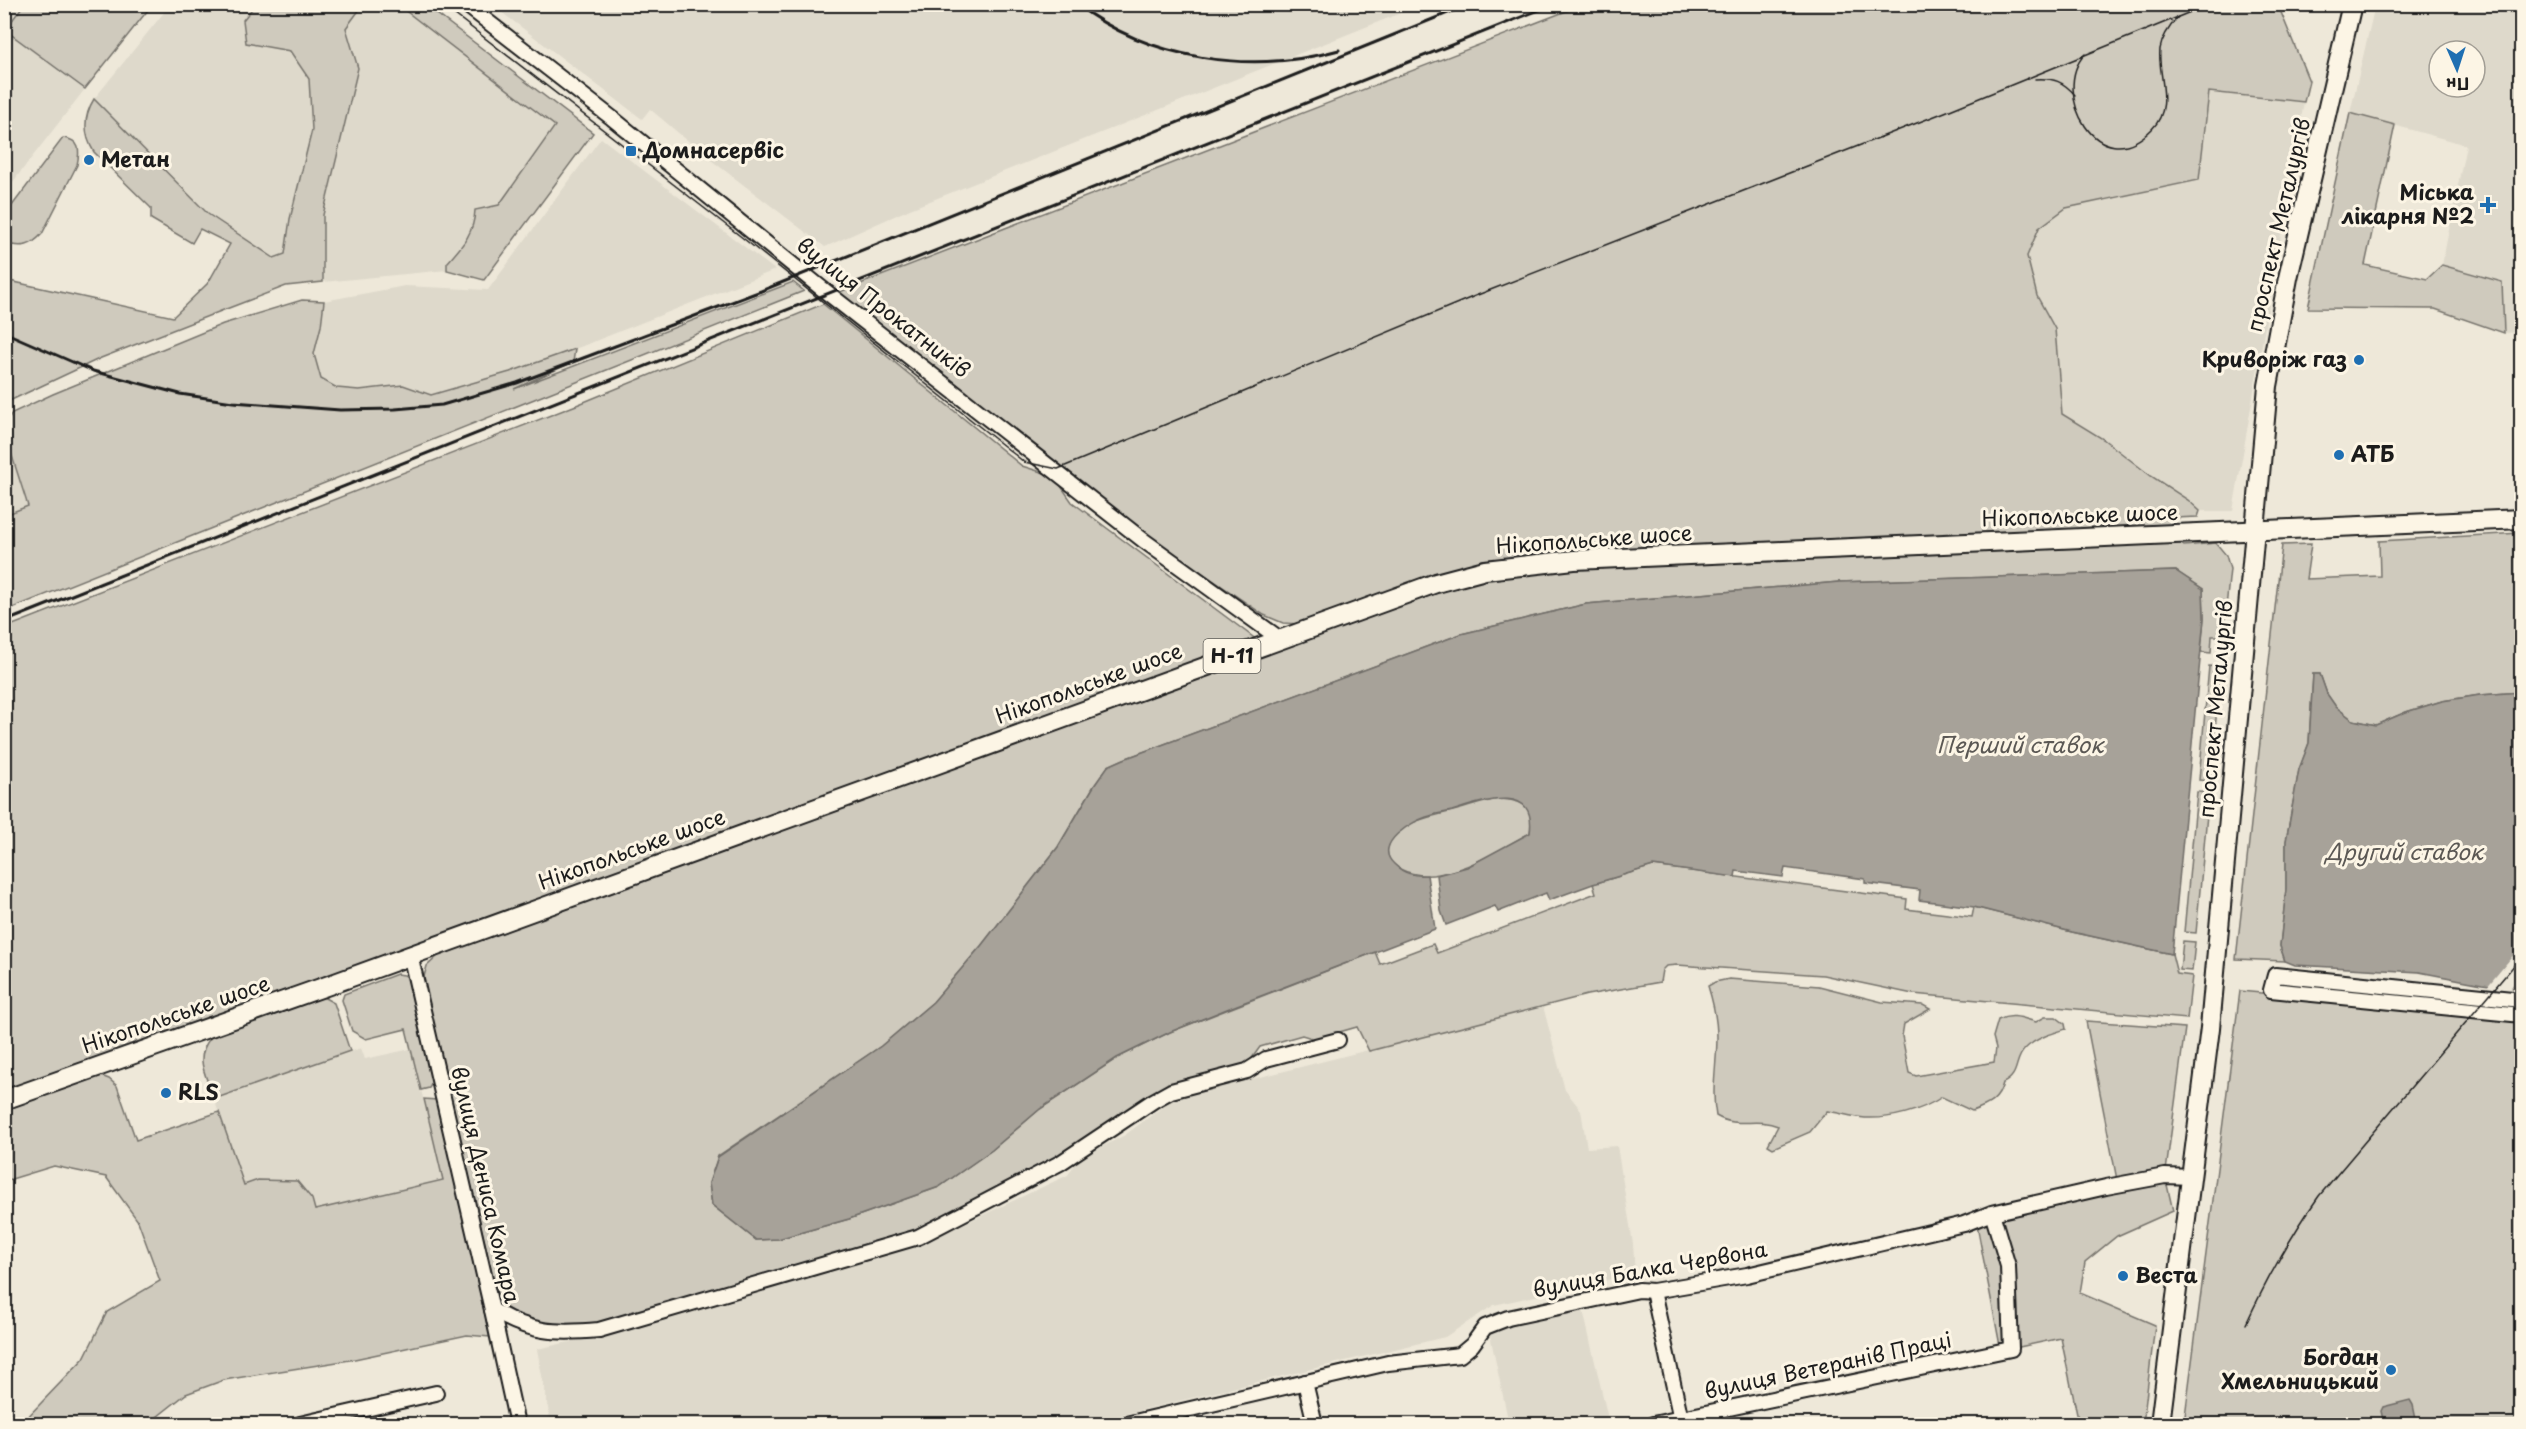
<svg xmlns="http://www.w3.org/2000/svg" width="2526" height="1429" font-family="'Playpen Sans',sans-serif">
<rect width="100%" height="100%" fill="#eee8d9"/>
<filter id="ink" filterUnits="userSpaceOnUse"><feTurbulence type="fractalNoise" baseFrequency=".0167" numOctaves="2"/><feDisplacementMap in="SourceGraphic" scale="12" xChannelSelector="R" yChannelSelector="G"/><feConvolveMatrix kernelMatrix="1 2 1 2 8 2 1 2 1" color-interpolation-filters="sRGB"/></filter>
<g filter="url(#ink)">
<g fill="#ded9cb" fill-rule="evenodd">
<path d="M5,5H19L22,7L5,29Z"/>
<path d="M170,5H255L243,20L290,51L309,79L312,130L290,219L285,254L274,258L208,214L94,99Z"/>
<path d="M363,5H398L555,126L499,205L475,210V224L467,241L447,263V270L323,282V215L358,68L346,28Z"/>
<path d="M492,5H1421L910,209L825,247L707,157L650,109L642,119Z"/>
<path d="M2375,5H2521V332L2504,333L2502,282L2442,265L2466,145L2350,113ZM2439,51H2475V87H2439Z"/>
<path d="M5,30L85,89L5,192Z"/>
<path d="M2209,92L2304,102L2233,511H2200L2188,500L2151,476L2103,439L2062,414L2055,329L2037,296L2027,256L2039,228L2066,208L2199,180Z"/>
<path d="M601,138L775,270L575,349L510,372L431,395L403,385L359,390L337,388L321,379L314,354L321,326L324,301L405,286L488,290Z"/>
<path d="M4,434L29,507L5,515H4Z"/>
<path d="M1543,1006L1565,1090L1581,1110L1587,1148L1617,1146L1633,1244L1635,1274L1494,1305L1445,1337L1084,1424H551L537,1349L615,1332L921,1244L1068,1175L1078,1159L1125,1135L1173,1099Z"/>
<path d="M361,1048L365,1059L411,1049L450,1208L321,1233L244,1185L214,1099Z"/>
<path d="M1583,1310L1609,1423L1509,1424L1490,1335L1510,1326Z"/>
</g>
<g fill="#cfcabd" stroke="#76736c" stroke-width="1.5">
<path d="M19,5H152L85,89L5,30L22,7Z"/>
<path d="M255,5H363L346,28L358,68L323,215V282L286,286L221,311L101,358L5,403V280L173,317L208,283L230,244L200,229L192,243L151,219V208L94,152C83,134 83,117 94,99L208,214L274,258L285,254L290,219L312,130L309,79L290,51L246,43L243,20Z"/>
<path d="M398,5H425L593,133L484,280L447,270V263C462,246 474,234 475,210L499,205L555,126Z"/>
<path d="M1582,5H2278L2309,81L2304,102L2209,92L2199,180L2066,208L2039,228L2027,256L2037,296L2055,329L2062,414L2103,439L2151,476L2188,500L2200,511L2198,517L2174,518L2170,525L1574,554L1300,624L1283,623L1264,615L1147,535L837,293Z"/>
<path d="M2350,113L2395,125L2365,265L2427,279L2442,265L2502,282L2504,333L2435,309L2308,308Z"/>
<path d="M63,138C81,140 80,151 77,165L42,234C31,246 23,248 7,244L5,239V215Z"/>
<path d="M793,282L804,291L5,611V515L28,506L5,434V423L12,413L53,394L223,324L302,300L324,301L321,326L314,354L321,379L337,388L359,390L403,385L431,395L510,372L575,349L573,362L514,389Z"/>
<path d="M823,304L1022,466L1054,476L1072,502L1257,640L329,978L5,1091V628L579,404Z"/>
<path d="M2521,533V692L2480,695L2442,701L2406,712L2376,725L2353,720L2336,707L2327,694L2320,674H2313L2309,743L2299,770L2286,841V890L2280,946L2285,961L2236,959L2282,545L2311,544L2306,579L2380,576L2379,541Z"/>
<path d="M2176,540L2184,546L2216,543L2226,555L2230,569L2223,636H2212L2211,653L2201,652L2204,618L2203,589L2176,571L1839,582L1586,604L1461,634L1124,759L1108,766L1094,786L1058,847L981,946L933,1002L881,1046L718,1156L709,1183L712,1205L756,1240L778,1239L849,1219L939,1187L992,1150L1040,1109L1117,1058L1170,1032L1375,952L1380,964L1433,944L1437,953L1596,893L1593,884L1653,866L1907,899L1906,909L1972,917L1974,907L2072,932L2172,954L2177,974L2192,976L2187,1019L1913,994L1823,975L1677,965L1666,966L1662,970L1660,982L1587,995L1369,1051L1357,1027L1315,1039L1302,1035L1260,1047L1247,1065L1170,1086L1057,1159L914,1230L598,1323C558,1328 532,1327 499,1303L423,980L427,966L439,955L1439,589L1486,578L1575,568Z"/>
<path d="M2209,666L2221,667L2210,781L2199,780Z"/>
<path d="M2197,792L2209,793L2196,933L2184,932Z"/>
<path d="M1498,799C1524,800 1534,806 1530,833C1500,849 1473,868 1439,874C1403,881 1363,855 1406,826C1420,818 1434,816 1449,812C1466,808 1481,802 1498,799Z"/>
<path d="M2183,941L2195,942L2192,971L2180,970Z"/>
<path d="M397,974L404,975L411,980L434,1079L429,1088L421,1090L406,1029L366,1039L352,1031L342,1000L344,994Z"/>
<path d="M1729,979L1819,986L1882,1002L1923,1005L1930,1009L1904,1024L1902,1036L1909,1073L1916,1076L1994,1062L1996,1048L1993,1037L1998,1020C2012,1013 2022,1018 2036,1022L2045,1017H2056L2065,1024L2066,1029C2053,1033 2036,1038 2026,1048C2013,1059 2021,1075 2003,1083C1999,1100 1989,1105 1972,1111L1942,1097C1921,1111 1891,1119 1865,1118C1853,1117 1840,1113 1827,1111L1810,1132L1773,1148L1768,1145L1778,1126C1755,1117 1738,1129 1716,1116C1711,1090 1717,1064 1717,1037C1717,1020 1713,1002 1708,986L1715,982Z"/>
<path d="M2240,991L2521,1018V1424H2184Z"/>
<path d="M323,997L334,1003L350,1051L214,1099C206,1074 193,1059 211,1037Z"/>
<path d="M2086,1021L2185,1028L2166,1171L2117,1180Z"/>
<path d="M96,1074L109,1079L117,1086L136,1140L219,1112L244,1185L258,1180L297,1181L312,1199L315,1210L443,1180L424,1099L437,1100L490,1337L467,1335L350,1360L224,1380L186,1394L148,1424H21L84,1358L107,1312L160,1281L138,1221L106,1177L54,1166L5,1181V1107Z"/>
<path d="M2165,1176L2173,1211L2117,1236L2085,1262L2080,1293L2155,1325L2143,1424H2079L2061,1338L2001,1351L1976,1220Z"/>
</g>
<g fill="#a7a299" stroke="#6f6c67" stroke-width="1.5">
<path d="M2176,571L2203,589L2204,618L2172,954L2072,932L1974,907L1919,900L1920,890L1865,883V879L1785,868L1783,877L1736,871L1735,877L1653,866L1593,884L1549,900L1546,893L1498,912L1495,906L1446,925L1441,911L1437,875L1467,867L1530,833C1537,781 1481,802 1452,811C1445,813 1437,813 1430,816C1413,820 1372,844 1394,864C1404,874 1414,876 1427,875L1435,929L1232,1007L1170,1032L1117,1058L1040,1109L992,1150L939,1187L849,1219L778,1239L756,1240L712,1205L709,1183L718,1157L881,1046L933,1002L981,946L1058,847L1094,786L1108,766L1124,759L1461,634L1586,604L1839,582Z"/>
<path d="M2313,674H2320L2327,694L2336,707L2353,720L2376,725L2406,712L2442,701L2480,695L2521,692V989L2482,984L2419,972L2295,965L2285,961L2280,946L2286,890V841L2299,769L2309,743Z"/>
<path d="M2410,1400L2413,1405L2417,1424H2384L2381,1411L2383,1407Z"/>
</g>
<path fill="#eee8d9" d="M2521,946V974L2508,991L2486,988Z"/>
<g fill="none" stroke-linecap="round" stroke-linejoin="round">
<g stroke="#1c1c1c" stroke-width="18">
<g id="minor">
<path d="M465,4L612,118L820,287L1143,540L1280,639"/>
<path d="M410,954L492,1310L517,1424"/>
<path d="M2522,1000L2275,975L2271,990L2522,1015"/>
<path d="M1653,1291L1682,1424"/>
<path d="M492,1310C531,1333 555,1334 599,1330L918,1237L1060,1163L1153,1101L1171,1091L1247,1071L1266,1059L1338,1040"/>
<path d="M1305,1382L1315,1424"/>
<path d="M300,1424L436,1393"/>
<path d="M1126,1424L1388,1363L1460,1355L1472,1345L1485,1327L1508,1318L1639,1290L1653,1291L1747,1275L1964,1224L1992,1213L2106,1187L2165,1176L2192,1177"/>
<path d="M1653,1424L2011,1349L2008,1266L1992,1213"/>
</g>
</g>
<g stroke="#1c1c1c" stroke-width="22">
<g id="major">
<path d="M4,1100L332,984L1436,583L1485,570L1574,560L2522,519"/>
<path d="M2160,1424L2210,1028L2268,386L2288,278L2352,4"/>
</g>
</g>
<use href="#minor" stroke="#fcf5e5" stroke-width="14"/>
<use href="#major" stroke="#fcf5e5" stroke-width="18"/>
<g stroke="#1c1c1c" stroke-width="1.5">
<path d="M441,4L744,239L1024,462L1058,469L1475,296L1945,112L2210,4"/>
<path d="M2085,54C2050,91 2098,184 2152,129C2175,106 2157,75 2160,49C2162,37 2170,26 2178,17"/>
<path d="M2035,79C2054,78 2063,81 2075,95"/>
<path d="M2246,1324C2267,1279 2290,1237 2319,1196L2522,956"/>
</g>
<g stroke="#1c1c1c" stroke-width="3">
<path d="M1076,4C1149,60 1251,75 1339,50"/>
<path d="M4,332L93,371L180,394L233,402L340,410L395,409L442,405L517,383L761,291L1470,4"/>
<path d="M4,622L1554,4"/>
</g>
</g>
</g>
<g fill="#1f6fb2" stroke="#fcf5e5" stroke-width="2">
<rect x="625" y="145" width="12" height="12" rx="3"/>
<circle cx="89" cy="160" r="6"/>
<path d="M2485 196h6v6h6v6h-6v6h-6v-6h-6v-6h6z"/>
<circle cx="2359" cy="360" r="6"/>
<circle cx="2339" cy="455" r="6"/>
<circle cx="166" cy="1093" r="6"/>
<circle cx="2123" cy="1276" r="6"/>
<circle cx="2391" cy="1370" r="6"/>
</g>
<g text-anchor="middle" stroke-width="6" stroke-linejoin="round" paint-order="stroke">
<rect fill="#fcf5e5" stroke="#5f5d58" stroke-width="1.5" x="1203.5" y="639" width="57" height="34" rx="4.5"/>
<g font-size="20" font-weight="bold" fill="#1c1c1c">
<text x="1232" y="663">Н-11</text>
</g>
<g font-size="21" font-weight="bold" fill="#1c1c1c" stroke="#fcf5e5" text-anchor="start">
<text x="643" y="158">Домнасервіс</text>
<text x="101" y="167">Метан</text>
<text x="2474" y="200" text-anchor="end">Міська<tspan x="2474" dy="24">лікарня №2</tspan></text>
<text x="2347" y="367" text-anchor="end">Криворіж газ</text>
<text x="2351" y="462">АТБ</text>
<text x="178" y="1100">RLS</text>
<text x="2135" y="1283">Веста</text>
<text x="2379" y="1365" text-anchor="end">Богдан<tspan x="2379" dy="24">Хмельницький</tspan></text>
</g>
<g font-size="21" fill="#1c1c1c" stroke="#fcf5e5">
<text transform="translate(2279 225) rotate(-77)" y="7">проспект Металургів</text>
<text transform="translate(883 308) rotate(38)" y="7">вулиця Прокатників</text>
<text transform="translate(2080 516) rotate(-2)" y="7">Нікопольське шосе</text>
<text transform="translate(1594 540) rotate(-4)" y="7">Нікопольське шосе</text>
<text transform="translate(1089 684) rotate(-20)" y="7">Нікопольське шосе</text>
<text transform="translate(2216 709) rotate(-85)" y="7">проспект Металургів</text>
<text transform="translate(632 850) rotate(-20)" y="7">Нікопольське шосе</text>
<text transform="translate(176 1015) rotate(-19)" y="7">Нікопольське шосе</text>
<text transform="translate(485 1185) rotate(77)" y="7">вулиця Дениса Комара</text>
<text transform="translate(1650 1270) rotate(-10)" y="7">вулиця Балка Червона</text>
<text transform="translate(1828 1366) rotate(-12)" y="7">вулиця Ветеранів Праці</text>
</g>
<g font-size="22" font-style="italic" fill="#5b5854" stroke="#fcf5e5">
<text x="2020" y="753">Перший ставок</text>
<text x="2404" y="860">Другий ставок</text>
</g>
</g>
<rect width="2526" height="1429" fill="none" stroke="#fcf5e5" stroke-width="24"/>
<rect x="12" y="12" width="2502" height="1405" fill="none" stroke="#1c1c1c" stroke-width="2" filter="url(#ink)"/>
<g transform="translate(2457 69) rotate(177)"><circle r="28" fill="#fcf5e5" stroke="#a29e95" stroke-width="1.5"/>
<path d="M0-4.5L10 22L0 15L-10 22Z" fill="#1f6fb2"/>
<text y="-9" font-size="16" font-weight="bold" text-anchor="middle" fill="#1c1c1c">Пн</text>
</g>
</svg>
